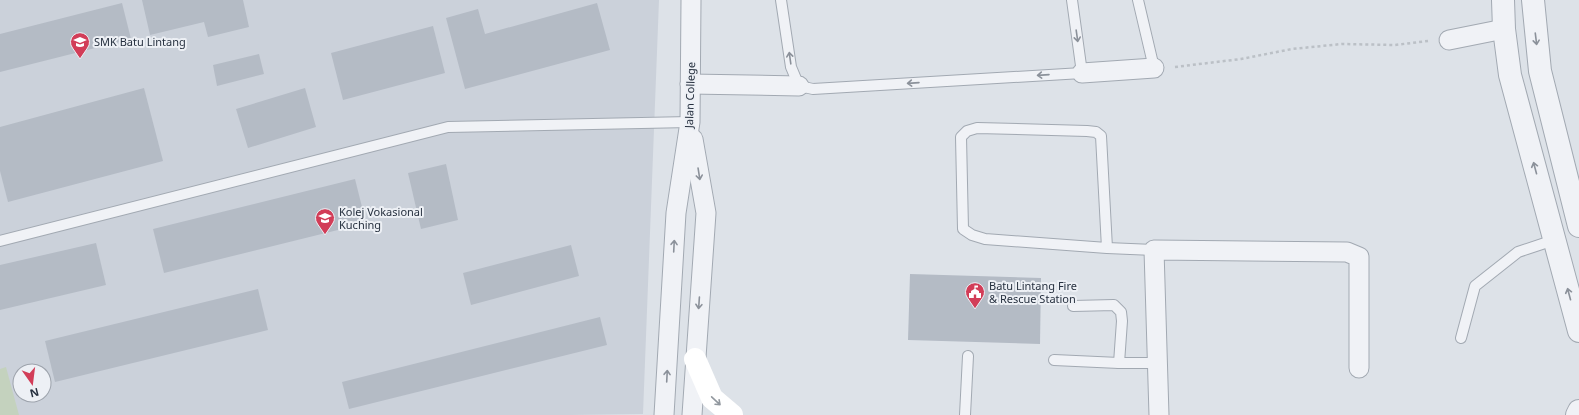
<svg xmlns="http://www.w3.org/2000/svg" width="1579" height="415" font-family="'Noto Sans',sans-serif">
<rect width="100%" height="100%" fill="#dde2e8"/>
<path fill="#cbd1da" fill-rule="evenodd" d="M0,0H659L643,414L570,415H0ZM20,371H44V395H20Z"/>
<path fill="#c4d2be" d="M6,367L19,415H0V369Z"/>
<g fill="#b4bbc5">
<path d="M142,0H243L249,27L208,37L204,22L150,35Z"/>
<path d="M122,3L131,39L0,72V34Z"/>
<path d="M597,3L610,50L465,89L446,18L478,9L485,34Z"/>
<path d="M433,26L445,73L343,100L331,53Z"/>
<path d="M259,54L264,74L217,86L213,65Z"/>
<path d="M144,88L163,161L8,202L0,171V127Z"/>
<path d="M305,88L316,127L248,148L236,109Z"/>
<path d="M446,164L458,220L421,229L408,173Z"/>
<path d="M355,179L366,223L164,273L153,229Z"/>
<path d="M96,243L106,285L0,310V265Z"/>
<path d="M571,245L579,276L471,305L463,273Z"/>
<path d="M910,274L1041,278L1040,344L908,340Z"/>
<path d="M258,289L268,330L55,382L45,341Z"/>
<path d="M600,317L607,345L349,409L342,382Z"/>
</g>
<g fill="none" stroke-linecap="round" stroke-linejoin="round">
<g stroke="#a2a9b2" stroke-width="12">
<g id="service">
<path d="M781,0L791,67L799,86L813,89L1082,73L1072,0"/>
<path d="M1138,0L1154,68"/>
<path d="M0,241L448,127L690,122"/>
<path d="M1107,248L1101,136L1096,132L1087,131L977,128L967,131L961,137L963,229L972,235L985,239L1107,248L1154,250"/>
<path d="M1073,306L1114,305L1121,312L1122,321L1119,363"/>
<path d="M1461,338L1475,286L1518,252L1554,240"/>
<path d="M1054,360L1119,363H1158"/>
<path d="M965,415L968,356"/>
</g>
</g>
<g stroke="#a2a9b2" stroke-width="21">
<g id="minor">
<path d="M1449,40L1504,29"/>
<path d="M1082,73L1154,68"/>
<path d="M690,84L799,86"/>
<path d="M664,415L676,213L690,122L691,0"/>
<path d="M692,415L706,213L693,139"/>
<path d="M1159,415L1154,250L1347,252L1359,257V368"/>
</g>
</g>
<g stroke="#a2a9b2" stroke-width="24">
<g id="tertiary">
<path d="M1503,0L1504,29L1510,75L1579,331"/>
<path d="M1533,0L1540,71L1579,226"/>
<path d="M1577,415L1579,411"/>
</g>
</g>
<path stroke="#bbc0c6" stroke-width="2.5" stroke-dasharray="3 3" stroke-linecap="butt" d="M1175,67L1241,59L1292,49L1342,44L1395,45L1428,41"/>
<use href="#service" stroke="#f0f2f6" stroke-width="10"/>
<use href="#minor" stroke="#f0f2f6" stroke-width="19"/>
<use href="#tertiary" stroke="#f0f2f6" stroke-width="22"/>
<path stroke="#fff" stroke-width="22" d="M695,359L712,398L732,415"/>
</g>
<defs><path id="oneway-shaft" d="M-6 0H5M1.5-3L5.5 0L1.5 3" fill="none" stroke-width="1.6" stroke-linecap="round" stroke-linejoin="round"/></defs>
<g stroke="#8b919a">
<use href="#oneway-shaft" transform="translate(1077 36) rotate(82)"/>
<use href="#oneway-shaft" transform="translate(1536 39) rotate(83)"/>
<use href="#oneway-shaft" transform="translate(790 58) rotate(-98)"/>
<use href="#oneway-shaft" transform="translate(1043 75) rotate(176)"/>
<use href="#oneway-shaft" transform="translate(913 83) rotate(176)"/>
<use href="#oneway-shaft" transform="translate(1535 168) rotate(-105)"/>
<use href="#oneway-shaft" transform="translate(699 174) rotate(81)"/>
<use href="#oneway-shaft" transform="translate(674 246) rotate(-87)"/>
<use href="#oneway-shaft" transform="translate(1569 294) rotate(-105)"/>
<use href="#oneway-shaft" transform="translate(699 303) rotate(94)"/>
<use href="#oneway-shaft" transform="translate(667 376) rotate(-87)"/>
</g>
<use stroke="#92989f" href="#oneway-shaft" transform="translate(716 401) rotate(43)"/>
<defs>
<g id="school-pin" transform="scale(1)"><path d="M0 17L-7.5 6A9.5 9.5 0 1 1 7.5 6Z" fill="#d23d58" stroke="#edf0f5"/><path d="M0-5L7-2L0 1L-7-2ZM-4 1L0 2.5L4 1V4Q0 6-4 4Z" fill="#fff"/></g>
<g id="civic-pin" transform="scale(1)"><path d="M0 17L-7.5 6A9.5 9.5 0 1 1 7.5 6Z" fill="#d23d58" stroke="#edf0f5"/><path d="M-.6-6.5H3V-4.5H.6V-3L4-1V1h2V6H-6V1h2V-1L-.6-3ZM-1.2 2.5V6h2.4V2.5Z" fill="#fff"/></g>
</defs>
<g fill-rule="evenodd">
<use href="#school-pin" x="80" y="42"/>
<use href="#school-pin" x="325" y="218"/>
<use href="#civic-pin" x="975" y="292"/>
</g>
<g text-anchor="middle" stroke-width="4" stroke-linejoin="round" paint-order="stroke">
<g font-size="11" fill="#26303f" stroke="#edf0f5" text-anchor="start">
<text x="94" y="46">SMK Batu Lintang</text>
<text x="339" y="216">Kolej Vokasional<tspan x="339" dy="13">Kuching</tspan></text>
<text x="989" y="290">Batu Lintang Fire<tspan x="989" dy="13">&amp; Rescue Station</tspan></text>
</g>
<g font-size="11" fill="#26303f" stroke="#edf0f5">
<text transform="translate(690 95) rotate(-88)" y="4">Jalan College</text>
</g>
</g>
<g transform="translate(32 383) rotate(166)"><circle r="19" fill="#edf0f5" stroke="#9da3ac"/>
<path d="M0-3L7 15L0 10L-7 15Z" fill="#d23d58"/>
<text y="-6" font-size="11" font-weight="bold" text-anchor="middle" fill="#26303f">N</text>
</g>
</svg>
